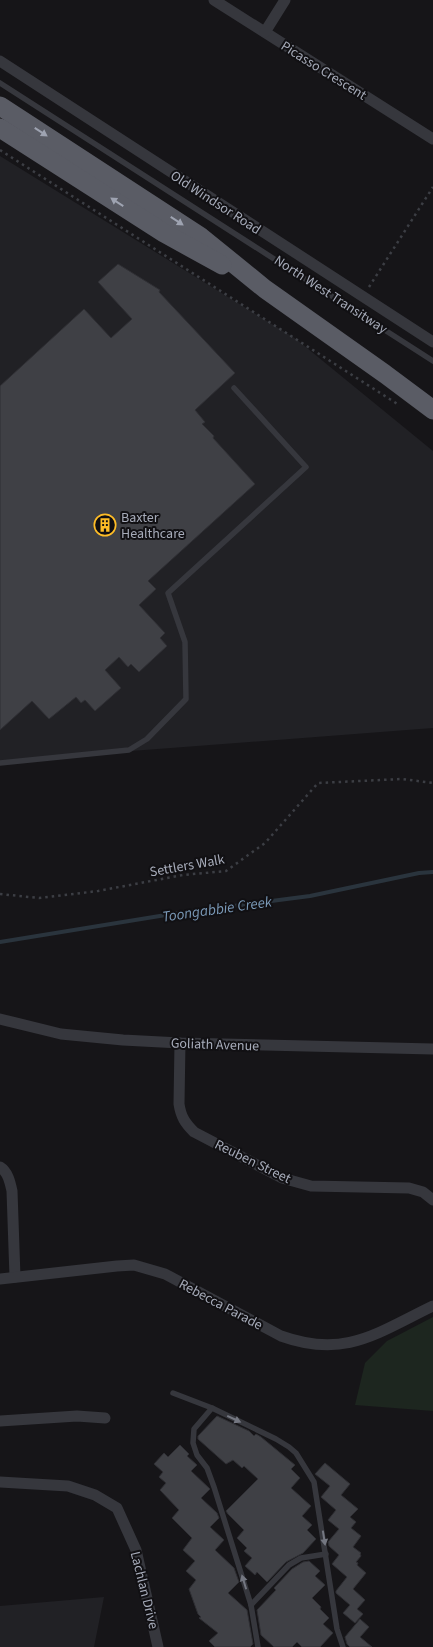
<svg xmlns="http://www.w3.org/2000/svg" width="433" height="1647" font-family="'Source Sans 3',sans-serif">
<rect width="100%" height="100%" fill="#161518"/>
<g fill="#212125">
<path d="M0,156L296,339L433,451V728L0,761Z"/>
<path d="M104,1597L94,1647H0V1606Z"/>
</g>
<path fill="#1d261f" d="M433,1317V1411L355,1405L365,1363L387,1341Z"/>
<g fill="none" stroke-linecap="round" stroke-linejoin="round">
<path stroke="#2a343d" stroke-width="4" d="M0,942L172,914L310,896L419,873L433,872"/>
</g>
<g fill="#3f4045" stroke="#2f2f34">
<path d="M118,264L160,290L159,292L235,373L195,410L205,422L202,424L214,436L213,438L255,484L148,581L156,589L139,605L165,633L160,638L167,646L139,672L131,664L128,667L119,657L105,670L121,688L95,711L85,700L81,703L76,697L49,719L32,701L0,730V386L84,309L111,338L132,319L98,282Z"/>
<path d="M217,1416L249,1431L254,1436L256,1434L261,1437L295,1465L291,1469L300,1478L291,1488L311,1506L302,1516L312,1525L307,1530L316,1539L303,1553L286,1562L267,1582L257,1572L255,1575L245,1566L252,1558L244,1551L247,1548L237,1538L244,1530L228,1514L226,1511L258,1479L244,1466L242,1468L233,1460L226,1464L198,1439V1436Z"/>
<path d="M180,1445L189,1454L187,1456L197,1465L191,1471L210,1489L201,1498L217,1513L219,1518L210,1527L224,1540L215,1550L234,1568L239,1582L228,1593L247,1610L253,1644L250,1647H215L209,1641L218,1633L199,1618L201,1617L198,1614L189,1589L196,1580L186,1571L195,1561L183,1550L192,1538L172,1518L179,1510L160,1490L166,1483L159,1477L163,1472L154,1464L164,1453L168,1457Z"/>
<path d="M325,1463L350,1484L341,1495L358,1509L350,1517L356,1522L351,1528L361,1536L353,1547L361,1553L360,1554L361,1556L356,1562L358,1563L357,1565L366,1573L353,1589L365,1600L357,1609L363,1614L355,1623L343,1613L350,1605L336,1593V1591L347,1577L332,1564L339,1555L329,1546L328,1542L339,1529L328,1520L336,1510L321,1497L330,1486L315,1474Z"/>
<path d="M309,1561L320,1571L315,1576L325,1585L312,1598L321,1607L320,1609L329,1618L323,1624L333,1633L320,1647H302L297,1642L292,1647H274L261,1635L257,1610L276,1590L274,1588L292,1569L303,1562Z"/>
<path d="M360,1619L369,1627L360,1637L372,1647H350L347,1644L345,1637Z"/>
</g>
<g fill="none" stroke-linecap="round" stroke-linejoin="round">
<g stroke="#3c3e44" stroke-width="2.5" stroke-dasharray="2.5 4" stroke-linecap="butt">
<path d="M0,150L399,405"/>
<path d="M369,287L433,187"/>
<path d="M0,894L39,898L98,891L183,875L226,871L265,843L318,783L402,779L433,783"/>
</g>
<g stroke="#36373d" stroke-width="5.5">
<path d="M0,83L433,361"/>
<path d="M0,763L129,750L147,739L186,699L185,642L168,593L306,467L234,388"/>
<path d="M173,1393L212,1408"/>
<path d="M251,1605L289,1565L301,1558L326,1554"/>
<path d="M258,1647L251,1605L214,1487L207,1468L197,1455L193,1443L194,1429L212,1408L276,1439L289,1447L296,1453L314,1482L337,1629L343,1647"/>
</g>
<g stroke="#36373d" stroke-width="11">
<path d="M214,0L433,139"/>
<path d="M265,32L285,0"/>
<path d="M0,61L433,342"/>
<path d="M0,1019L61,1034L123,1040L180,1043L433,1049"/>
<path d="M180,1043L179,1104C181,1117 185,1123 194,1132L282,1178L311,1186L409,1188L423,1192L433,1200"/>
<path d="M0,1167C8,1172 10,1182 12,1191L15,1277"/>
<path d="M0,1279L117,1266L134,1265L165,1274L281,1336C345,1359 377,1333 433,1306"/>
<path d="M0,1421L77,1416L105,1418"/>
<path d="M0,1482L68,1486L95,1495L117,1508L136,1550L158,1647"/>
</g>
<g stroke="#5a5c65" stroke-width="19">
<path d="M0,106L201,237L265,289L385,374L433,410"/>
<path d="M0,128L164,233L222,265"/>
</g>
</g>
<defs><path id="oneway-solid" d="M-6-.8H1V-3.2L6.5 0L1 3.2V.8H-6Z" transform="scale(1.25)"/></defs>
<g fill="#9ea3b1">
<use href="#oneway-solid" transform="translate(41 132) rotate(33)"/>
<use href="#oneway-solid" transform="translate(117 202) rotate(-147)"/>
<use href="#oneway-solid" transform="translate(177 221) rotate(33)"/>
</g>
<g fill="#747781">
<use href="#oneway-solid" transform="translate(234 1419) rotate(25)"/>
<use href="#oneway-solid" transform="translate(324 1538) rotate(81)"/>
<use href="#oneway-solid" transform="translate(244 1582) rotate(-107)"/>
</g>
<defs>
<g id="building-ring" transform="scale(1.125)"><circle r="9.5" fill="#111013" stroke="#ffbd26" stroke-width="1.5"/><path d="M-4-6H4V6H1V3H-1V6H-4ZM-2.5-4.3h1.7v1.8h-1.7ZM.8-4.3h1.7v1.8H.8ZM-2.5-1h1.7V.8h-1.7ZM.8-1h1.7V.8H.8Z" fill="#ffbd26"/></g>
</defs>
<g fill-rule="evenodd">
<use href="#building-ring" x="105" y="525"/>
</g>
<g text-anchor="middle" stroke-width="4" stroke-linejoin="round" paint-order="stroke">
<g font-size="14" fill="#a6abb9" stroke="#111013">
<text transform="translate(324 70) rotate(32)" y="5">Picasso Crescent</text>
<text transform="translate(216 202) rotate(33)" y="5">Old Windsor Road</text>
<text transform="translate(331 294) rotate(33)" y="5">North West Transitway</text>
<text transform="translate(187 865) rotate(-10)" y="5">Settlers Walk</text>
<text transform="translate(215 1044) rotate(2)" y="5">Goliath Avenue</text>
<text transform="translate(253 1161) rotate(26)" y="5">Reuben Street</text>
<text transform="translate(221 1304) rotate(28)" y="5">Rebecca Parade</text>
<text transform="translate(145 1590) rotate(76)" y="5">Lachlan Drive</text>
</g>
<g font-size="14" fill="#a6abb9" stroke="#111013" text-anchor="start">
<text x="121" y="522">Baxter<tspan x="121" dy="16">Healthcare</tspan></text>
</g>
<g font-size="15" font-style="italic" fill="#7a99b7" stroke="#111013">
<text transform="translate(217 909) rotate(-8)" y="5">Toongabbie Creek</text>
</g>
</g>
</svg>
